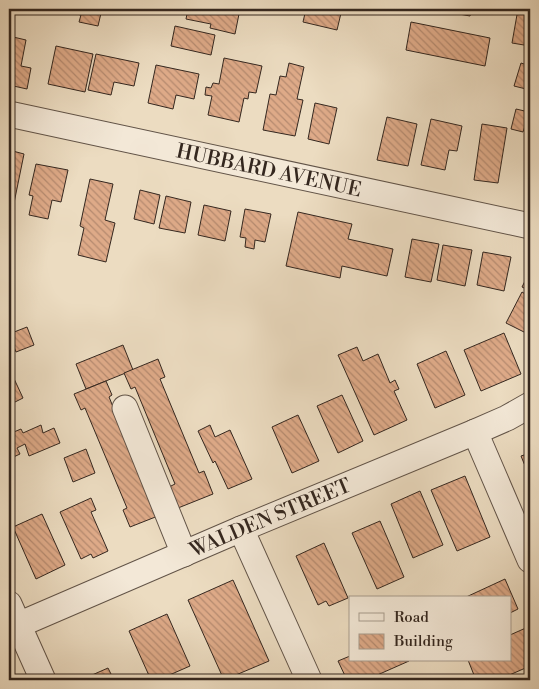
<svg xmlns="http://www.w3.org/2000/svg" width="539" height="689" font-family="'Libre Bodoni',serif">
<defs>
<pattern id="building-back-hatch" width="6" height="6" patternUnits="userSpaceOnUse" patternTransform="scale(1.25)"><rect width="6" height="6" fill="#deaa88"/><path d="M-1 5l2 2M0 0l6 6M5-1l2 2" fill="none" stroke="#b58a6f"/></pattern>
</defs>
<rect width="100%" height="100%" fill="#ecdcc1"/>
<filter id="stains"><feTurbulence type="fractalNoise" baseFrequency=".004" numOctaves="4"/><feColorMatrix values="0 0 0 0 .2 0 0 0 0 .09 0 0 0 0 .02 0 0 0 .5 -.17"/></filter>
<radialGradient id="worn" r=".72"><stop offset=".6" stop-color="#630" stop-opacity="0"/><stop offset="1" stop-color="#630" stop-opacity=".3"/></radialGradient>
<g fill="url(#building-back-hatch)" stroke="#34271f">
<path d="M71,9H102L98,26L79,22L81,15L71,13Z"/>
<path d="M188,9H240L235,34L210,28L211,24L186,19Z"/>
<path d="M306,9H342L337,30L303,22Z"/>
<path d="M432,9H472L470,16Z"/>
<path d="M518,9H530V46L512,43Z"/>
<path d="M411,22L490,38L485,66L406,50Z"/>
<path d="M175,26L215,35L211,55L171,46Z"/>
<path d="M9,36L26,40L21,66L31,68L27,89L9,85Z"/>
<path d="M56,46L93,54L85,92L48,84Z"/>
<path d="M96,54L139,63L134,86L114,82L111,95L88,90Z"/>
<path d="M224,58L262,66L256,93L249,92L248,99L244,98L239,122L208,115L212,96L205,95L206,87L211,88L213,83L219,84Z"/>
<path d="M289,63L304,67L297,99L303,100L295,136L263,130L270,94L276,95L280,76L286,77Z"/>
<path d="M521,63L530,66V90L514,86Z"/>
<path d="M156,65L199,74L194,99L176,95L173,109L148,103Z"/>
<path d="M315,103L337,108L329,144L308,139Z"/>
<path d="M516,109L529,112L523,132L511,129Z"/>
<path d="M387,117L417,124L408,166L377,160Z"/>
<path d="M431,119L462,126L457,151L449,150L445,170L421,165Z"/>
<path d="M482,124L507,128L498,183L474,180Z"/>
<path d="M9,150L24,154L13,208L9,207Z"/>
<path d="M36,164L68,170L61,202L52,200L48,219L29,215L33,196L29,195Z"/>
<path d="M90,179L113,184L105,220L115,223L106,262L78,255L84,228L80,226Z"/>
<path d="M140,190L160,195L154,224L134,219Z"/>
<path d="M166,196L191,202L185,233L159,228Z"/>
<path d="M204,205L231,211L225,241L198,235Z"/>
<path d="M245,209L271,214L265,242L255,240L254,249L245,247L246,238L240,237Z"/>
<path d="M298,212L352,224L348,239L393,249L387,276L342,266L340,278L286,266Z"/>
<path d="M412,239L439,244L431,282L405,277Z"/>
<path d="M443,245L472,250L465,286L437,280Z"/>
<path d="M483,252L511,257L504,291L477,285Z"/>
<path d="M530,271V291L522,287Z"/>
<path d="M522,292L530,297V335L506,323Z"/>
<path d="M27,327L34,345L16,352L9,334Z"/>
<path d="M504,333L521,374L481,391L464,350Z"/>
<path d="M123,345L133,370L86,389L76,364Z"/>
<path d="M357,347L363,361L378,354L390,383L395,380L399,389L394,391L407,420L374,435L338,355Z"/>
<path d="M446,351L465,395L435,408L417,364Z"/>
<path d="M158,359L165,377L160,379L199,473L204,471L213,494L178,508L169,487L175,484L135,387L131,389L124,373Z"/>
<path d="M9,370H10L23,398L9,405Z"/>
<path d="M106,381L112,395L109,397L150,496L163,514L130,527L123,510L127,508L85,408L81,410L74,394Z"/>
<path d="M342,395L363,441L338,453L317,406Z"/>
<path d="M298,415L319,461L292,473L272,427Z"/>
<path d="M41,425L43,433L54,428L60,443L29,456L25,444L17,448L20,454L9,459V434L21,429L23,433Z"/>
<path d="M210,425L215,437L230,430L252,479L228,489L215,461L213,463L198,431Z"/>
<path d="M86,449L95,473L73,482L64,458Z"/>
<path d="M530,453V478L521,456Z"/>
<path d="M465,476L490,537L457,551L431,490Z"/>
<path d="M420,491L443,545L413,558L391,504Z"/>
<path d="M91,498L96,510L91,512L108,551L93,558L91,554L81,559L60,512Z"/>
<path d="M42,514L65,565L36,579L13,527Z"/>
<path d="M380,521L404,577L377,589L352,533Z"/>
<path d="M324,543L348,598L329,606L326,601L318,605L296,556Z"/>
<path d="M505,579L518,609L510,613V598H464Z"/>
<path d="M233,580L269,661L224,680L188,600Z"/>
<path d="M167,614L190,666L158,680H151L129,631Z"/>
<path d="M528,627L530,633V666L498,680H476L468,660H510V635Z"/>
<path d="M350,656V660L409,661L366,680H347L338,661Z"/>
<path d="M108,668L114,680H83V679Z"/>
</g>
<g fill="none" stroke-linecap="round" stroke-linejoin="round">
<g stroke="#625448" stroke-width="27">
<g id="minor">
<path id="s1" d="M9,114L530,226"/>
<path d="M125,408L184,554"/>
<path d="M475,432L530,560"/>
<path d="M241,529L309,680"/>
<path d="M9,604L43,680"/>
<path id="s2" d="M9,629L241,529L475,432L507,418L530,405"/>
</g>
</g>
<use href="#minor" stroke="#f3e8d7" stroke-width="25"/>
</g>
<g text-anchor="middle" stroke-width="5" stroke-linejoin="round" paint-order="stroke">
<g font-size="20" fill="#34271f" stroke="#f3e8d7">
<text dy="7" stroke="none"><textPath href="#s1" startOffset="266">HUBBARD AVENUE</textPath></text>
<text dy="7" stroke="none"><textPath href="#s2" startOffset="284">WALDEN STREET</textPath></text>
</g>
</g>
<rect width="539" height="689" fill="none" stroke="#ecdcc1" stroke-width="30"/>
<rect x="10" y="10" width="519" height="669" fill="none" stroke="#34271f" stroke-width="2.5"/>
<rect x="15" y="15" width="509" height="659" fill="none" stroke="#34271f"/>
<rect x="349" y="596" width="162" height="65" fill="#f3e8d7" stroke="#a79b8d"/>
<rect x="359" y="613" width="25" height="8" fill="#f3e8d7" stroke="#a79b8d"/>
<text x="394" y="622" font-size="15" fill="#34271f">Road</text>
<rect x="359" y="634" width="25" height="15" fill="url(#building-back-hatch)" stroke="#a79b8d"/>
<text x="394" y="646" font-size="15" fill="#34271f">Building</text>
<rect width="100%" height="100%" filter="url(#stains)"/>
<rect width="100%" height="100%" fill="url(#worn)"/>
</svg>
